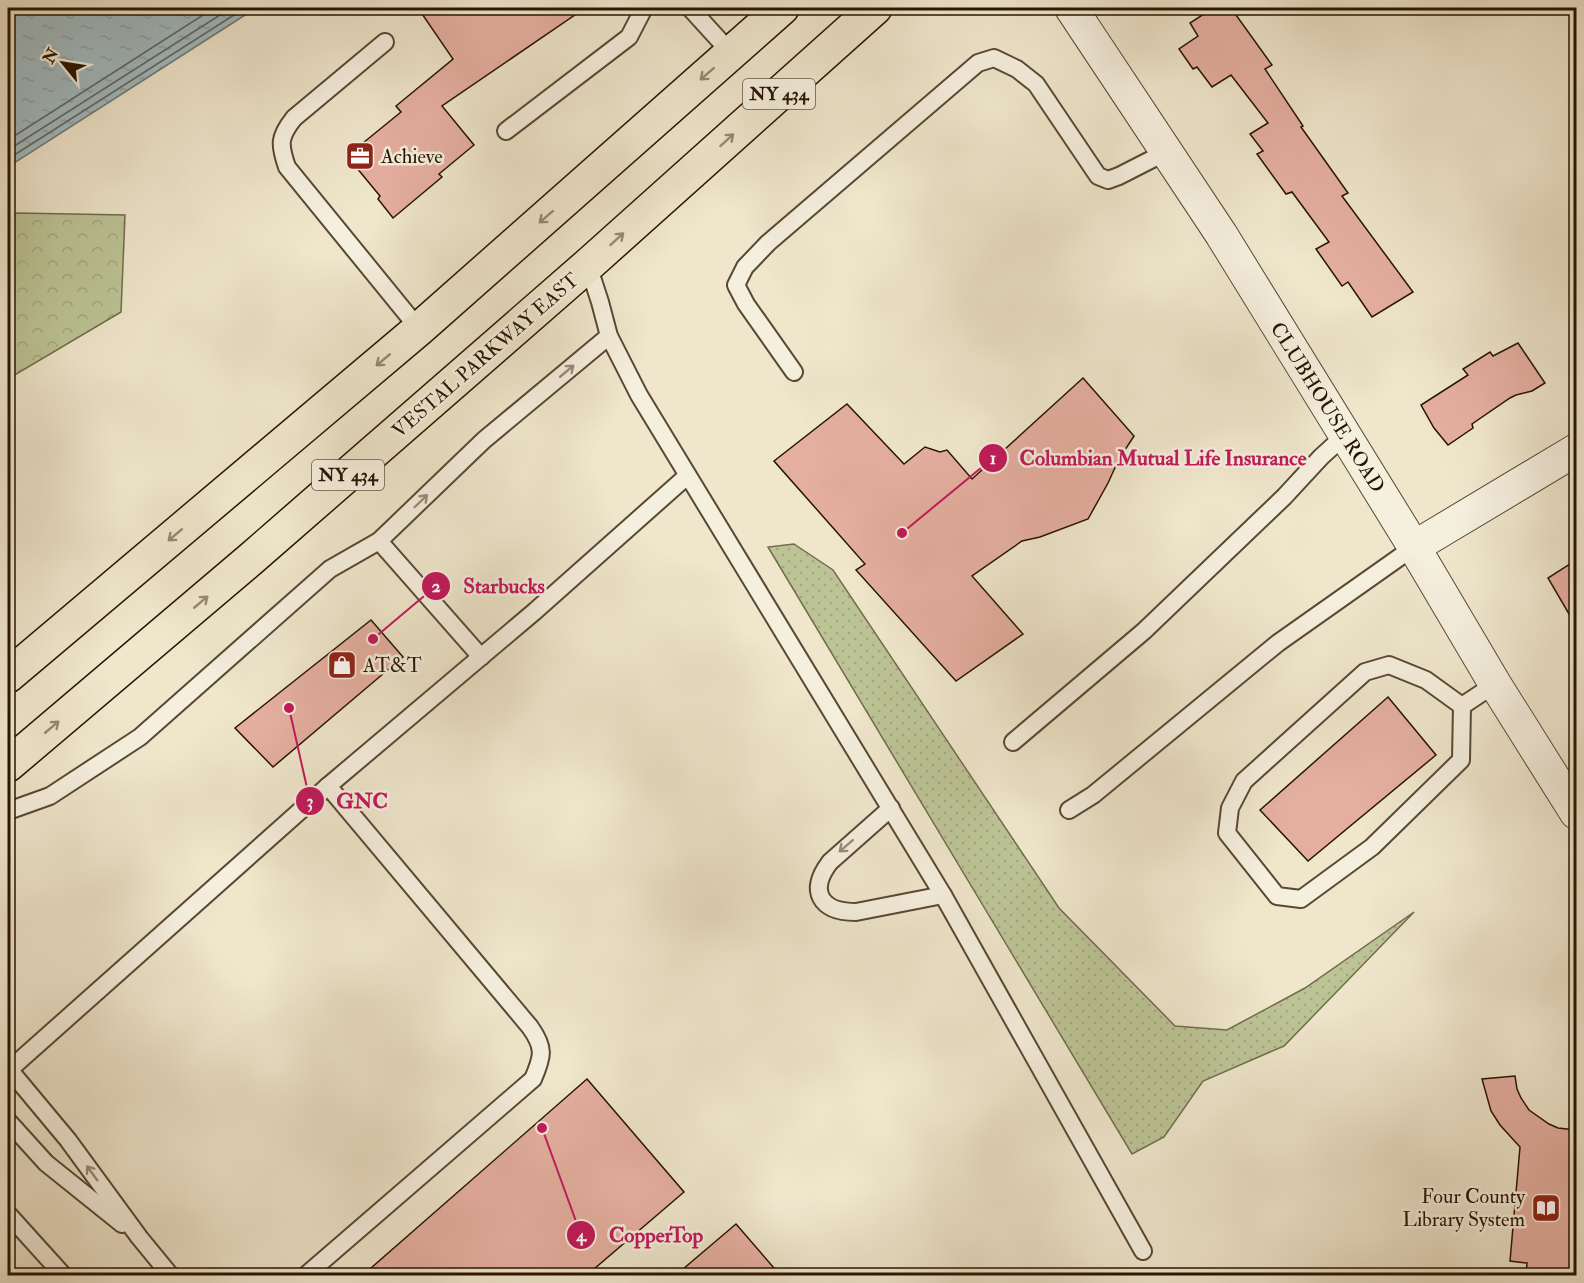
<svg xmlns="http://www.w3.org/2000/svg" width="1584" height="1283" font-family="'IM FELL Double Pica',serif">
<defs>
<pattern id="green-dots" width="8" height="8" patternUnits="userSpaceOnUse" patternTransform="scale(1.5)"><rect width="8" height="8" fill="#bcc496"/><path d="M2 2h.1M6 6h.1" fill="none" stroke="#a2a880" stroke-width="1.8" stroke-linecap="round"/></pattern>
<pattern id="forest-crowns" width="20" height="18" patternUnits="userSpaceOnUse" patternTransform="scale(1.5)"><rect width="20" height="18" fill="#bcc496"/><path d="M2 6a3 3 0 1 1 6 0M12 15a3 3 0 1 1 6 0" fill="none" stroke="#a2a880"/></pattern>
<pattern id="water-ripples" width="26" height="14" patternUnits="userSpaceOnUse" patternTransform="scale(1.5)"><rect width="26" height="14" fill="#a1bcc3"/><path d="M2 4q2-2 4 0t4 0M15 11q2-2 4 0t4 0" fill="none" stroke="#8ba1a6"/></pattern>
</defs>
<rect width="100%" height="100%" fill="#efe6cc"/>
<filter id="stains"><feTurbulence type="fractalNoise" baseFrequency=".00333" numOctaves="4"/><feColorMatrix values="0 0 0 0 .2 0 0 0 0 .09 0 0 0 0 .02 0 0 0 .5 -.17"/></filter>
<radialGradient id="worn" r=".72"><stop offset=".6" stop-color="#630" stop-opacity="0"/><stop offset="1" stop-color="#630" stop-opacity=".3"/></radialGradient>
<path fill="url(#green-dots)" stroke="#726c4b" stroke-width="1.5" d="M794,544L833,570L1059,908L1175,1026L1227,1030L1305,988L1414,912L1284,1046L1203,1081L1164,1137L1132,1154L768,547Z"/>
<path fill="url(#forest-crowns)" stroke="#726c4b" stroke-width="1.5" d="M17,213L125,215L121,312L8,379V219Z"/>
<path fill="url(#water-ripples)" stroke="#707975" stroke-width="1.5" d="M8,8H256L8,167Z"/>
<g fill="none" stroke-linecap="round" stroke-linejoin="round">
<g stroke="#646862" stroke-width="1.5">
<path d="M8,140L214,8"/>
<path d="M8,150L231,8"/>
<path d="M8,159L245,8"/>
</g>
</g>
<g fill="#e5afa0" stroke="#271400" stroke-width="1.5">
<path d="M418,8H585L442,106L474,145L439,174L442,177L393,218L378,199L380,196L347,156L401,112L396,106L453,59Z"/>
<path d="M1213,8H1231L1272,65L1265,69L1303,126L1301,127L1348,193L1342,196L1413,292L1372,317L1348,282L1342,286L1316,249L1329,242L1292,192L1286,194L1257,154L1263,151L1250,134L1268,123L1231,75L1212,87L1197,67L1193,69L1179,49L1198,36L1190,23Z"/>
<path d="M1518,343L1545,383L1532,391L1516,395L1510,398L1472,424L1473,428L1448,445L1434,428L1421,405L1468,375L1463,369L1490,352L1493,356Z"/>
<path d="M1083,378L1134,436L1119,459L1108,483L1088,519L1040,537L1022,541L972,576L1023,634L956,681L856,570L865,564L774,461L847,404L904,464L925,447L940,452L947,450L972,479Z"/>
<path d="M1576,560V626L1548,578Z"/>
<path d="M371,620L403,657L273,767L235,728Z"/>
<path d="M1388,697L1436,755L1308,861L1260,810Z"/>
<path d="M1515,1076L1517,1089L1521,1098L1529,1110L1549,1124L1558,1128L1576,1130V1275H1526L1527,1263L1510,1261L1520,1147L1500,1125L1491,1111L1482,1079Z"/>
<path d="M587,1079L684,1192L587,1275H363Z"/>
<path d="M736,1224L780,1275H676Z"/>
</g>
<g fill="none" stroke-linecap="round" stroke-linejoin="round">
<g stroke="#594833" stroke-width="20">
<g id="service">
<path d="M690,8L731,53"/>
<path d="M385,42L294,118C279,137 279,144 287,167L419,329"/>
<path d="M506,131L629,37L644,8"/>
<path d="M588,265L600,302L609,336L639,395L943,895L1143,1251"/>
<path d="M794,372L746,304L736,285L745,267L768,243L978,63L994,58L1017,69L1036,84L1098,176L1108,180L1119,176L1166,152"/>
<path d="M379,541L481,657"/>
<path d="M1462,706L1426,680L1389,665L1365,672L1244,781L1230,808L1227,833L1277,896L1301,899L1372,847L1461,760L1462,706L1495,684"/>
<path d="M1013,742L1144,631L1284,497L1321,457L1345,435"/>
<path d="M891,808L830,862C808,891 820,912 856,912L943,895"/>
<path d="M1069,810L1093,795L1278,643L1414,547"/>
<path d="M8,811L50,796L140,737L330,569L379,541L484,440L609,336"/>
<path d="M8,1068L68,1140L139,1237L171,1276"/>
<path d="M9,1070L328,786L534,612L687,476"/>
<path d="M8,1121L46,1163L122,1224"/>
<path d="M8,1214L64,1276"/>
<path d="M305,1276L533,1079C543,1056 545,1048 530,1027L328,786"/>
</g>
</g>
<g stroke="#594833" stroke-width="34">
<g id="minor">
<path d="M1071,8L1221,234L1414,547L1495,684L1576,813"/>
<path d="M1414,547L1576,450"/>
</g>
</g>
<g stroke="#271400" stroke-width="36">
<g id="primary">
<path d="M8,676L419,329L782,8"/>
<path d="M8,765L252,558L588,265L875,8"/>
</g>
</g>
<use href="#service" stroke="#f5efde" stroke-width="16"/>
<use href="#minor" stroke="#f5efde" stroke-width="32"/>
<use href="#primary" stroke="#efe6cc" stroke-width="33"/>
</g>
<defs><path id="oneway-shaft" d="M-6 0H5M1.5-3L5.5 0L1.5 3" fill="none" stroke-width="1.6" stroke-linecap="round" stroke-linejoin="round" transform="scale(1.5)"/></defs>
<g stroke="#958870">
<use href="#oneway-shaft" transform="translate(707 74) rotate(139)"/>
<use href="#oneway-shaft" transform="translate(727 140) rotate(-42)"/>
<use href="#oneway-shaft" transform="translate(546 217) rotate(139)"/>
<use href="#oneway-shaft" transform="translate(617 239) rotate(-42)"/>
<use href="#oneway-shaft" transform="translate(383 360) rotate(140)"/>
<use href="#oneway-shaft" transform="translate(175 535) rotate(140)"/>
<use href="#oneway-shaft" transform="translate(201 602) rotate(-40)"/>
<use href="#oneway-shaft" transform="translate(52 727) rotate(-40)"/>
</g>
<g stroke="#988c7a">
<use href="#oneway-shaft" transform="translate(567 371) rotate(-40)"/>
<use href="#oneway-shaft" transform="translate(421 501) rotate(-44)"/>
<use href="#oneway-shaft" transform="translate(846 846) rotate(139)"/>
<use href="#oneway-shaft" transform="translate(92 1173) rotate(-126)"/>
</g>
<defs>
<g id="office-square" transform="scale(1.5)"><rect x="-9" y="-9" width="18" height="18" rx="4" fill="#8f2418" stroke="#f5efde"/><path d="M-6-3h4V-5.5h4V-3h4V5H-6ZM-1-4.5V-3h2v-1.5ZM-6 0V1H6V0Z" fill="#fff"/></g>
<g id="shop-square" transform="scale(1.5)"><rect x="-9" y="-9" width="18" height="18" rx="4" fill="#8f2418" stroke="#f5efde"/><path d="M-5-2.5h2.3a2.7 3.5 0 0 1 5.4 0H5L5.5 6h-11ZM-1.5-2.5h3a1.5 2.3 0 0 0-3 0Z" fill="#fff"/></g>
<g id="library-square" transform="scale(1.5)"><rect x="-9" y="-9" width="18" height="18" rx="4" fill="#8f2418" stroke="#f5efde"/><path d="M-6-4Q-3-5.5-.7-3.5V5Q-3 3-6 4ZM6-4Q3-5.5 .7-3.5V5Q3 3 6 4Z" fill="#fff"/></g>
</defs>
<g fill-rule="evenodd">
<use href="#office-square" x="360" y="156"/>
<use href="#shop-square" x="342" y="665"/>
<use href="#library-square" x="1546" y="1208"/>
</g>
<g text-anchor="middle" stroke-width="5" stroke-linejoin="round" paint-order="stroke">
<g fill="#f5efde" stroke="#655643" stroke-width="1.5">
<rect x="743" y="79" width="72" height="30" rx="4.5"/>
<rect x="312" y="460" width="72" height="30" rx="4.5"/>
</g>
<g font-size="18" font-weight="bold" fill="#271400">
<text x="779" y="100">NY 434</text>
<text x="348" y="481">NY 434</text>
</g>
<g font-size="20" fill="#271400" stroke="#f5efde" text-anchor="start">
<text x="381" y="163">Achieve</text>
<text x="363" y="672">AT&amp;T</text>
<text x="1525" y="1203" text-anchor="end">Four County<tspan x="1525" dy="23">Library System</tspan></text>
</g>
<g font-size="20" fill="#271400" stroke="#f5efde">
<text transform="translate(485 355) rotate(-41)" y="7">VESTAL PARKWAY EAST</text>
<text transform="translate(1328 407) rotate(58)" y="7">CLUBHOUSE ROAD</text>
</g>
</g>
<path fill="none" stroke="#c2185b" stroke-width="2" d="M902 533L993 458M373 639L436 586M289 708L310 801M542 1128L581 1235"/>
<g fill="#c2185b" stroke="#f5efde" stroke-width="2">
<circle cx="902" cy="533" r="6"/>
<circle cx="373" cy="639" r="6"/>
<circle cx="289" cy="708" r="6"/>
<circle cx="542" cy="1128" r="6"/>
<circle cx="993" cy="458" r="15"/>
<circle cx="436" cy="586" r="15"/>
<circle cx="310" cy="801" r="15"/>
<circle cx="581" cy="1235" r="15"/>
</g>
<g font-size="18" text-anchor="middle" font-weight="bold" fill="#fff">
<text x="993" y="464">1</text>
<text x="436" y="592">2</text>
<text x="310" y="807">3</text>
<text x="581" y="1241">4</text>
</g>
<g font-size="21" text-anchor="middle" font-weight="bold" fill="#c2185b" stroke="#f5efde" stroke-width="5" stroke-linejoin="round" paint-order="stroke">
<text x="1163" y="465">Columbian Mutual Life Insurance</text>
<text x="504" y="593">Starbucks</text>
<text x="362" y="808">GNC</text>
<text x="656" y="1242">CopperTop</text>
</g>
<rect width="1584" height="1283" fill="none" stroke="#efe6cc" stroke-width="30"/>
<rect x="9" y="9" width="1566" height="1265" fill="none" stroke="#271400" stroke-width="3"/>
<rect x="15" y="15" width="1554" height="1253" fill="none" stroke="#271400" stroke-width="1.5"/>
<g transform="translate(63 63) rotate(300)" stroke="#f5efde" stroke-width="4.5" paint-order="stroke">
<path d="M0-4.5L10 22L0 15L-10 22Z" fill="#271400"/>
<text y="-9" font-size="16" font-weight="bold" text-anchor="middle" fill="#271400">N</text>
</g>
<rect width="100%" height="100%" filter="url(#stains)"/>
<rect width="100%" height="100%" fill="url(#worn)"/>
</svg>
